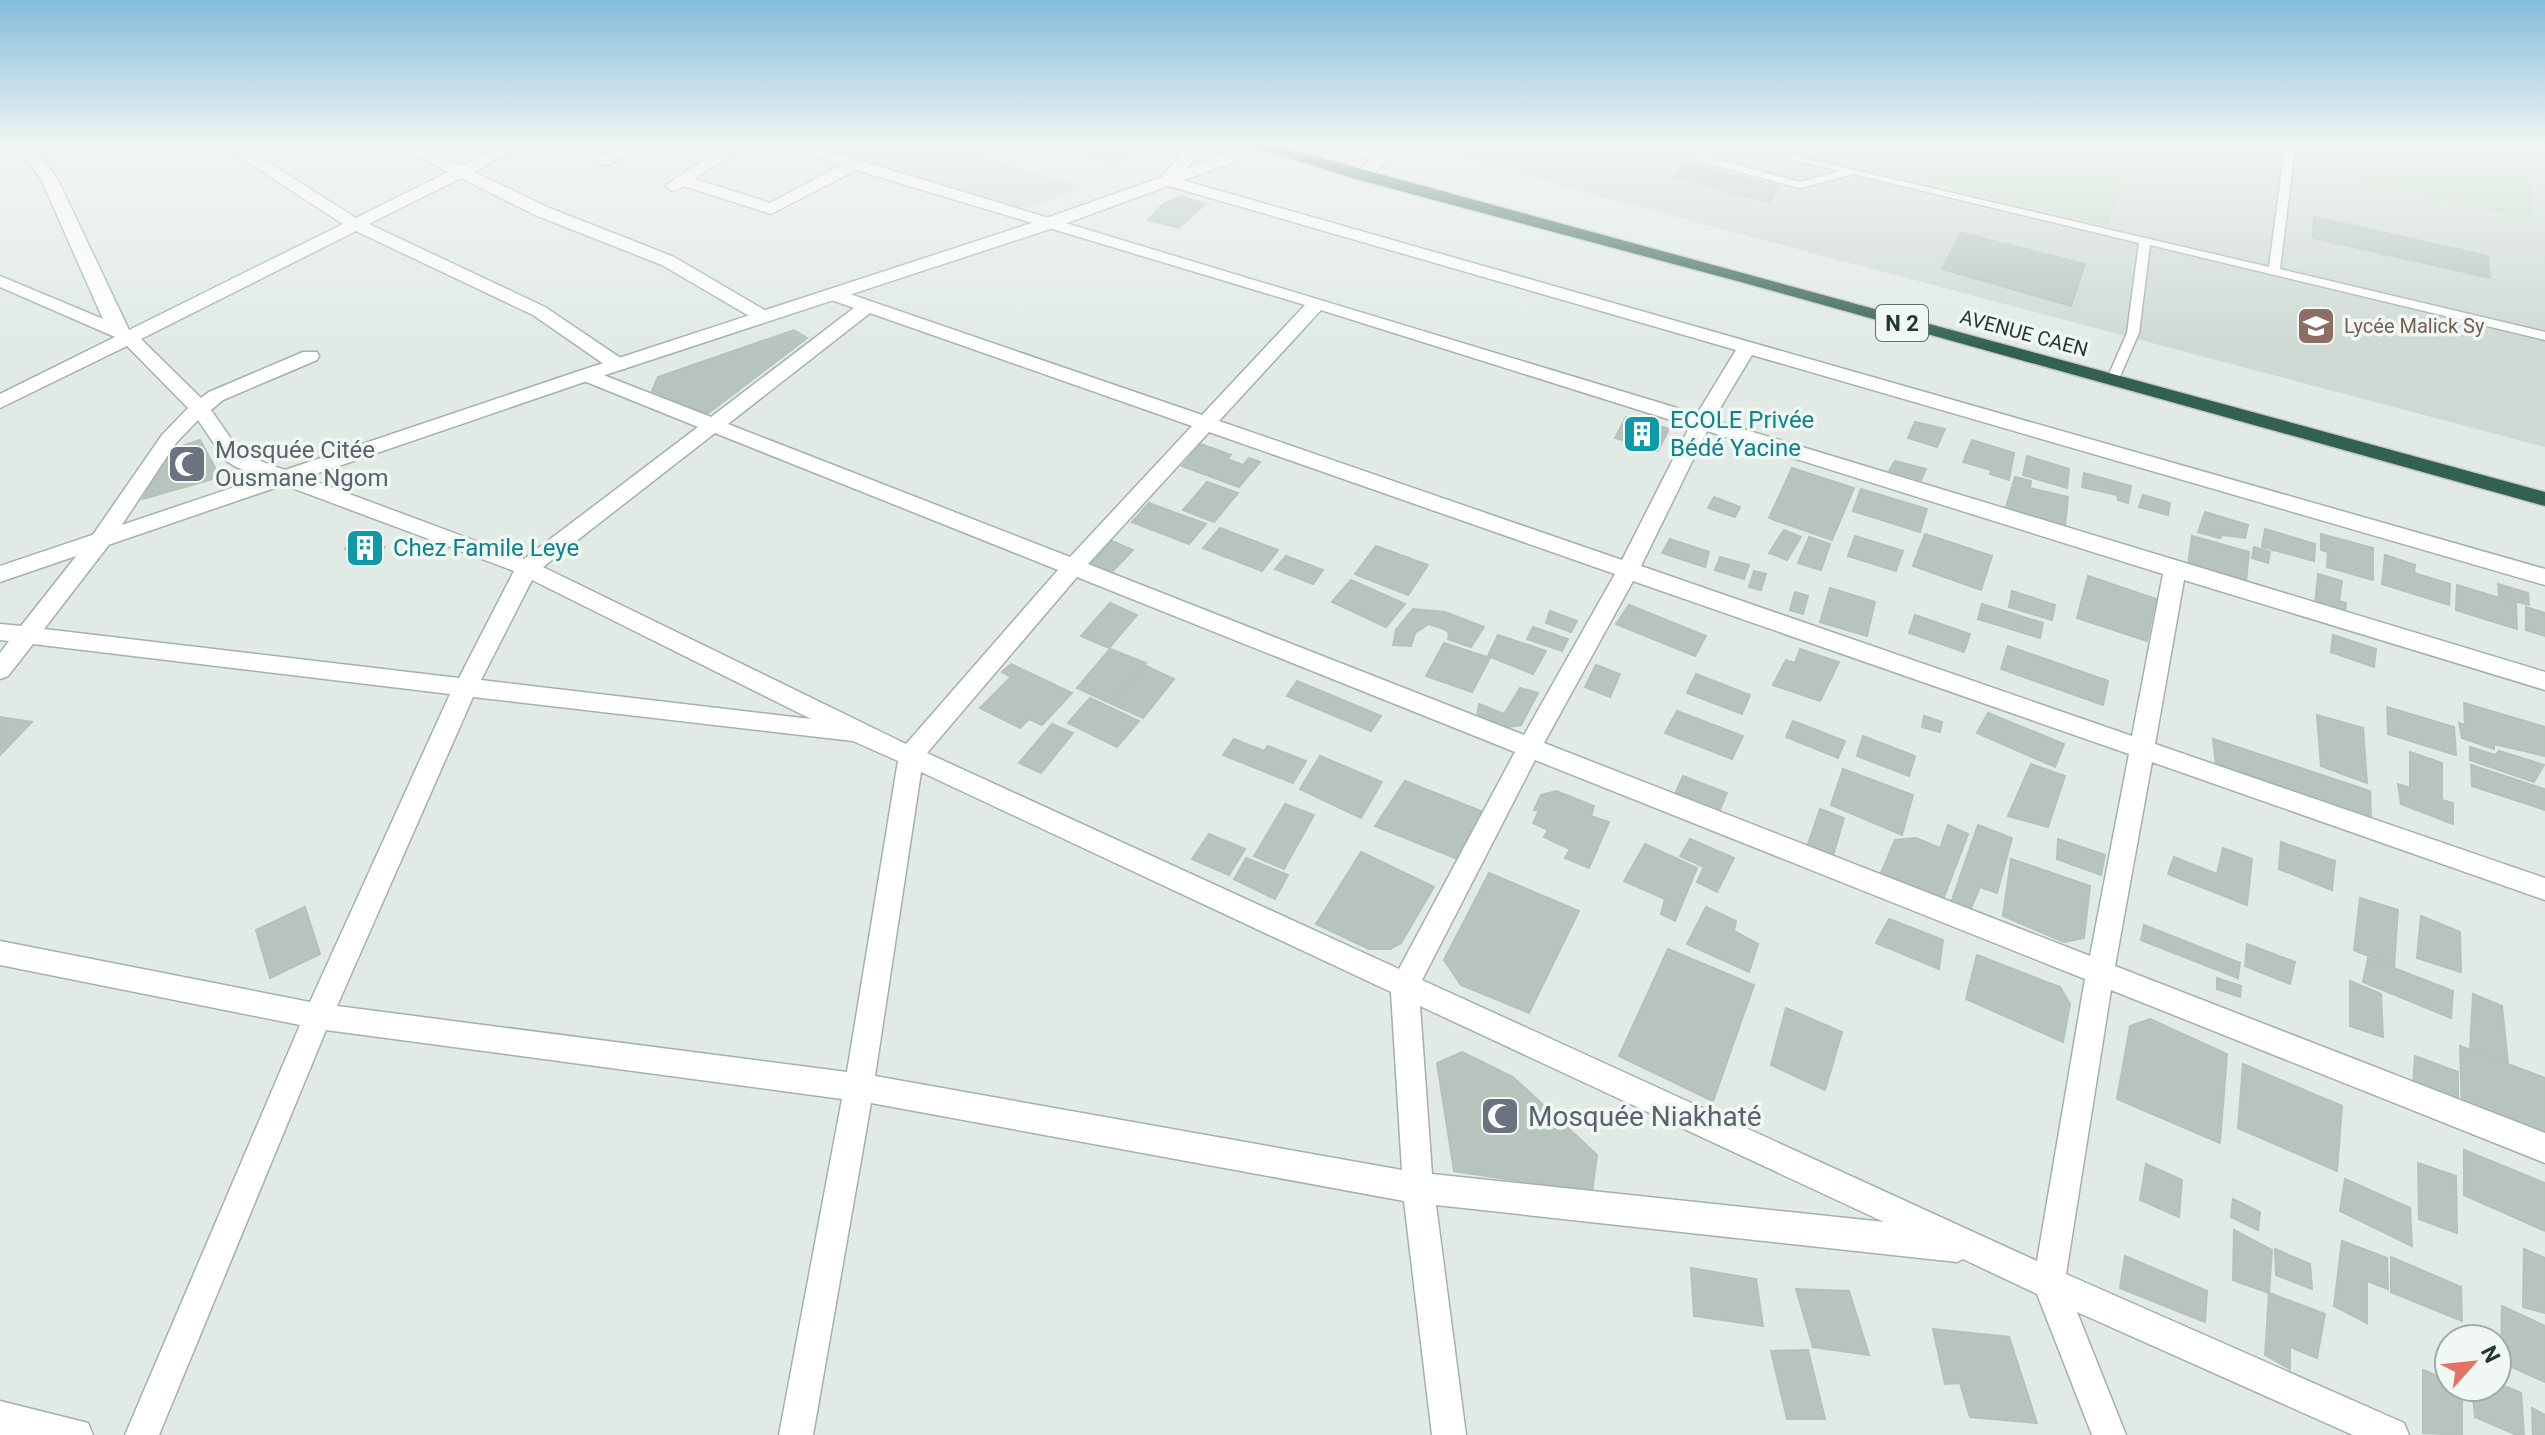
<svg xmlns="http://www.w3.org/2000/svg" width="2545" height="1435" font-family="Roboto,sans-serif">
<rect width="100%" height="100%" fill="#e1eae4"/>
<g fill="#cfd9d3">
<path d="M804,146H999L985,158L1085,187L1028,208L1014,207Z"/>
<path d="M1423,146H2545V447L1627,204Z"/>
</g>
<g fill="#bcd9bf">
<path d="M1866,146H2133L2108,226L1857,163Z"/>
<path d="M2352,146H2530L2533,220L2349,179Z"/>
</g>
<g fill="#b6c4bd" stroke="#b4c2ba" stroke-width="2">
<path d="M1062,146H1124L1132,148L1115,162Z"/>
<path d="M1685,163L1779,186L1769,202L1674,177Z"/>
<path d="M1181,196L1205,204L1179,228L1148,220L1163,204Z"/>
<path d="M2314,217L2488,256L2490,278L2313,238Z"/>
<path d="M1961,233L2085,264L2071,306L1942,269Z"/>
<path d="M794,330L807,338L707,414L652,391L658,377Z"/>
<path d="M1626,417L1669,429L1658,451L1615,438Z"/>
<path d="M1915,422L1945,429L1937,447L1908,438Z"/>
<path d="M200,440L220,477L143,499L167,451Z"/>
<path d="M1972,440L2014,453L2009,480L1990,474L1991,470L1963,462Z"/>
<path d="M1201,444L1231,455L1227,459L1243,465L1249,458L1260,462L1239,487L1182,466Z"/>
<path d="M2027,456L2069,469L2067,488L2023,475Z"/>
<path d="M1895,461L1926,469L1921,480L1889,471Z"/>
<path d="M1792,468L1854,488L1832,540L1769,518Z"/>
<path d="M2084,473L2131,486L2128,503L2118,500L2117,495L2082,487Z"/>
<path d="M2015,477L2031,481L2030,488L2068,497L2065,526L2006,507Z"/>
<path d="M1207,482L1238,493L1214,522L1183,510Z"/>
<path d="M1861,489L1927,509L1920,532L1853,511Z"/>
<path d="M2143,495L2170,503L2168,515L2139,507Z"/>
<path d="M1714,497L1740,507L1735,517L1708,508Z"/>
<path d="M1149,503L1206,524L1189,544L1132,522Z"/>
<path d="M2205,512L2248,525L2245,538L2222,535L2220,538L2198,532Z"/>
<path d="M1220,528L1278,550L1262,571L1203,548Z"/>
<path d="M2265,529L2315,544L2314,561L2262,547Z"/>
<path d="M1784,530L1801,537L1787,560L1769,553Z"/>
<path d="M354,534L385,547L369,561L345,549Z"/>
<path d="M1925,534L1992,556L1981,590L1913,566Z"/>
<path d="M2321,534L2373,548V580L2327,567L2328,552L2321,550Z"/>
<path d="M1855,536L1903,551L1896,571L1848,556Z"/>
<path d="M2192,536L2249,552L2246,582L2188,565Z"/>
<path d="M1809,537L1830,544L1821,570L1798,563Z"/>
<path d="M1670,539L1709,552L1705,567L1662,553Z"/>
<path d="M1112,541L1133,550L1109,575L1089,566Z"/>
<path d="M1376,546L1428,565L1408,595L1355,574Z"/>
<path d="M2254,547L2270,552L2268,563L2252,558Z"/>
<path d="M2385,555L2415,565L2414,573L2450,584L2449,605L2382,584Z"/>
<path d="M1286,556L1323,570L1313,584L1275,569Z"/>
<path d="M1720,557L1749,565L1744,579L1715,570Z"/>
<path d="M1754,571L1766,574L1761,590L1749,587Z"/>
<path d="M2318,574L2342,581L2339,601L2346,603L2345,615L2315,606Z"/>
<path d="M2088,576L2156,599L2147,641L2077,618Z"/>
<path d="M1351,580L1405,604L1386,627L1332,602Z"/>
<path d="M2498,584L2528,593L2529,605L2499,597Z"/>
<path d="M2457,585L2516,603L2517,629L2456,610Z"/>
<path d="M1830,588L1875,602L1867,636L1820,622Z"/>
<path d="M2012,591L2055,605L2052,620L2009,607Z"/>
<path d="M1795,592L1808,596L1803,614L1790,610Z"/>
<path d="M1110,603L1137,615L1109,648L1081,636Z"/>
<path d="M1982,604L2043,623L2040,638L1978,619Z"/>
<path d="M1629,605L1706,636L1695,656L1616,624Z"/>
<path d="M2526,607L2545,613V636L2526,630Z"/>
<path d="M1413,609L1445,612L1484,627L1471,647L1448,639L1449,633L1444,629L1429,624L1415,633L1411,646L1393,645L1396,630Z"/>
<path d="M1550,611L1577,621L1571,632L1546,623Z"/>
<path d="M1915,615L1970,634L1964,652L1909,633Z"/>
<path d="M1533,627L1568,639L1562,651L1527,639Z"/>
<path d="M1498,635L1546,651L1533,674L1488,656Z"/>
<path d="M2333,635L2376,649L2374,667L2331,652Z"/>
<path d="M1444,643L1490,658L1472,692L1426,676Z"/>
<path d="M2008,646L2108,681L2103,705L2001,669Z"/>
<path d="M1110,649L1146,663L1112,704L1077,688Z"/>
<path d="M1800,649L1839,662L1820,701L1773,685L1786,660L1795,663Z"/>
<path d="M1011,664L1072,693L1042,725L1029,719L1020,728L980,708L1011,677L1002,672Z"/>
<path d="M1144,665L1174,679L1143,718L1112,704Z"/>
<path d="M1596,665L1620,674L1610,697L1585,687Z"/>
<path d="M1696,674L1750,695L1742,714L1687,693Z"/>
<path d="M1297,681L1381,716L1371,731L1287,696Z"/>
<path d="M1520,688L1538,693L1521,725L1502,728L1477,717L1479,704L1504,714Z"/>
<path d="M1090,698L1139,721L1117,747L1068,723Z"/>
<path d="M2464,703L2545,727V756L2494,744V749L2462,738L2459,723L2465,725Z"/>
<path d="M2387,707L2454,727L2456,755L2388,734Z"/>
<path d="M1677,711L1743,736L1732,759L1665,733Z"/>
<path d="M1988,713L2064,744L2055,767L1977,733Z"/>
<path d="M2317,715L2363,728L2367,783L2321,766Z"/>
<path d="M1924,716L1942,722L1940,732L1922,727Z"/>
<path d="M0,717L32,722L0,755Z"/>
<path d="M1793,721L1845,741L1838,758L1786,737Z"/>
<path d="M1052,724L1073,733L1041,773L1019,763Z"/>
<path d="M1863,736L1915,756L1909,776L1857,756Z"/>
<path d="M1234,739L1264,751L1268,746L1306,761L1293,783L1223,755Z"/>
<path d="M2213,739L2370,791L2371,819L2216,766Z"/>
<path d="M2470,747L2495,755L2499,751L2544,765L2534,782L2470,760Z"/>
<path d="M2410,752L2442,763V800L2453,803V824L2401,804L2398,784L2410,788Z"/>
<path d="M1320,756L1382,782L1361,818L1300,789Z"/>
<path d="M2031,764L2065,776L2048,827L2008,816Z"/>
<path d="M2471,765L2544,789L2545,810L2472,786Z"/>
<path d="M1843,769L1913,795L1902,835L1831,805Z"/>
<path d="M1683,776L1727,793L1718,814L1674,796Z"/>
<path d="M1405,781L1486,813L1460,860L1375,826Z"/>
<path d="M1556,791L1594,806L1591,816L1609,822L1589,868L1565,858L1570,849L1544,837L1548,830L1533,823L1539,811L1534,810L1541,795Z"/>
<path d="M1285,804L1314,815L1284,869L1254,856Z"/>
<path d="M1820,809L1844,818L1833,856L1807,847Z"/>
<path d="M1948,825L1968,834L1941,905L1879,878L1895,840L1916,838L1940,848Z"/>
<path d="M1978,825L2012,838L1997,893L1980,887L1969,913L1950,906Z"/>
<path d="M1209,834L1245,849L1229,875L1192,859Z"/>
<path d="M1690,839L1734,858L1717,892L1697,882L1704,867L1680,856Z"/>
<path d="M2058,839L2105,855L2101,875L2057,859Z"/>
<path d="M2281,842L2335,861L2332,890L2279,869Z"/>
<path d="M1645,844L1697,868L1675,921L1661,914L1665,899L1624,881Z"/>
<path d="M2223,848L2252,859L2247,905L2168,874L2174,857L2217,874Z"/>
<path d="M1361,852L1434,887L1401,943L1390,949H1369L1316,924Z"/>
<path d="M1246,858L1288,875L1275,899L1234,879Z"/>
<path d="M2011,859L2090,886L2084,938L2064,942L2003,916Z"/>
<path d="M1489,873L1579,911L1529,1013L1461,985L1444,960Z"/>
<path d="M2360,898L2398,910L2394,966L2354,950Z"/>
<path d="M305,907L320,954L270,978L256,930Z"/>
<path d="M1706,907L1736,921L1734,931L1758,944L1749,972L1687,944Z"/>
<path d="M2421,916L2460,932L2461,972L2417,958Z"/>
<path d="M1889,919L1943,940L1939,969L1876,943Z"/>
<path d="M2144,925L2240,963L2238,978L2141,940Z"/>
<path d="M2247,944L2295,962L2290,984L2245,966Z"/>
<path d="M1668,949L1754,985L1713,1101L1619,1056Z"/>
<path d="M1977,955L2060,987L2070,1004L2063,1042L1966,999Z"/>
<path d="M2368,958L2453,991L2451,1018L2363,982Z"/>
<path d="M2217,978L2241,986L2240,997L2217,989Z"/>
<path d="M2350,981L2381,994L2383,1037L2350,1026Z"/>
<path d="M2473,994L2502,1006L2508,1064L2470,1050Z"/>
<path d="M1786,1008L1842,1032L1825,1090L1771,1065Z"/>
<path d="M2150,1019L2227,1054L2220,1143L2117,1099L2130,1026Z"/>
<path d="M2460,1046L2545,1078V1141L2462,1109Z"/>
<path d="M1462,1052L1513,1077L1597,1155L1592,1192L1454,1171L1437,1063Z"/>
<path d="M2415,1056L2458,1072V1102L2413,1086Z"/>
<path d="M2243,1064L2342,1106L2337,1171L2238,1128Z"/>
<path d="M2464,1150L2545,1183V1231L2464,1195Z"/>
<path d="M2418,1163L2456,1176L2457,1233L2419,1219Z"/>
<path d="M2146,1164L2182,1180L2179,1217L2140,1200Z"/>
<path d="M2345,1179L2410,1208L2412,1246L2340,1211Z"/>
<path d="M2233,1199L2260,1212L2258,1230L2231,1217Z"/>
<path d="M2234,1230L2272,1250L2269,1293L2233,1280Z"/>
<path d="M2342,1241L2387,1258L2388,1289L2367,1281V1323L2334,1306Z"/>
<path d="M2275,1249L2310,1264L2312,1289L2276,1275Z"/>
<path d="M2524,1249L2545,1258V1313L2523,1307Z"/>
<path d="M2125,1256L2207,1291L2205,1322L2120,1288Z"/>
<path d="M2391,1257L2461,1287L2462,1321L2391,1292Z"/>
<path d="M1691,1268L1756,1279L1763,1326L1694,1316Z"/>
<path d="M1796,1289L1849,1291L1869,1355L1813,1347Z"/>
<path d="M2269,1293L2325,1314L2317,1358L2290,1347V1369L2265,1355Z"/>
<path d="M2502,1306L2545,1326V1382L2501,1362Z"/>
<path d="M1933,1329L2009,1337L2037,1423L1970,1417L1960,1383L1945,1384Z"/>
<path d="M1808,1350L1825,1419H1787L1771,1351Z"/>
<path d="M2423,1370L2449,1381V1387H2462V1435L2423,1433Z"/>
<path d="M2497,1383L2521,1393L2524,1435H2517L2475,1417L2472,1387H2497Z"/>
<path d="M2532,1408L2545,1415V1435H2533Z"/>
</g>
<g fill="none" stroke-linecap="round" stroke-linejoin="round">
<g stroke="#a4b1aa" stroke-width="3">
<g id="lane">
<path d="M1164,146H1181L1196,153L1191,156Z"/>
<path d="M1700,146H1710L1704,156L1800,182L1840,171L1790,159V155L2269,267L2285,146H2295L2280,269L2545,332V340L2150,245L2139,333L2118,381L2112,385L2106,381L2127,333L2139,243L1853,174L1800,188L1694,160L1693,158Z"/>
</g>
</g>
<g stroke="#a4b1aa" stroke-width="3">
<g id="street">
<path d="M17,146H33L57,178L129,330L343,224L223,146H242L356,218L448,172L400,146H421L461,166L500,146H521L474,172L547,207L674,257L768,312L771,316L768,320H756L662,265L535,215L461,178L369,224L545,307L625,361L627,365L625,369H611L533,315L356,231L141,339L201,398L209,392L303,352H317L319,356L317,360L223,400L211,410L239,450L250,457L524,559L698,427L579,379L576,375L579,371H593L711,417L854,308L826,298L823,294L826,290H838L1202,415L1305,305L856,170L771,214L684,186L673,191L665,186L724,146H743L695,179L770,203L841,165L785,146H811L1697,414L1736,350L1162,184L1160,181L1168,176L2545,569V585L1752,355L1713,420L2545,672V690L2184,580L2155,744L2545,878V900L2152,762L2115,966L2545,1133V1163L2111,990L2066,1274L2404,1423L2409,1435H2353L2077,1312L2126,1435H2092L2037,1294L1963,1259L1957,1262L1436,1205L1466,1435H1432L1404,1201L871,1103L813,1435H779L842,1099L326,1030L159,1435H125L300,1025L0,965V941L310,1002L450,694L33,644L8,676L0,679V653L9,641L0,640V624L21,626L92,536L162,435L188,408L127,346L0,408V394L115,337L0,287V276L103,319L41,179ZM1321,310L1690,426L1622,560L1219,421ZM870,313L1192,426L1070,557L728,424ZM198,420L225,460L236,467L514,571L459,678L44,629L108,546L176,443ZM1707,431L2163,574L2132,736L1641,566ZM1209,432L1615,574L1524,735L1088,564ZM715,433L1058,570L906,744L543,567ZM1077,577L1515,752L1399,969L927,753ZM532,580L811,719L481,680ZM1633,581L2129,754L2090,956L1544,743ZM473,697L853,741L898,761L847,1072L337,1006ZM1535,760L2085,979L2037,1261L1422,980ZM921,772L1391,992L1402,1170L875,1076ZM1420,1006L1884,1222L1432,1174Z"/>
<path d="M617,146H637L611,164H599V158Z"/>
<path d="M1334,146H1359L1378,153L1384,146H1402L1368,179L1362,181L1354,176L1369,160Z"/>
<path d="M0,1401L88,1423L93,1435H0Z"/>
</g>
</g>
<g stroke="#a1b4aa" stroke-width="3">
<path id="secondary" d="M1187,146H1204L1186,169C1208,161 1229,146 1251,146L1231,163L1053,228L593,379L0,582V566L579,371L1041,220L1162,177Z"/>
</g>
<g stroke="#c1c7c5" stroke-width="3">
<path id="highway" d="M1251,146H1277L2545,492V506L1741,282L1356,179Z"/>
</g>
<use href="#lane" fill="#fff" fill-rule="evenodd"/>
<use href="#street" fill="#fff" fill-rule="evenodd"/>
<use href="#secondary" fill="#fff" fill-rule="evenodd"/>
<use href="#highway" fill="#326150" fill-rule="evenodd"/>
</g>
<linearGradient id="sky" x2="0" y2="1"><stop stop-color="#84bcdc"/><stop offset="0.42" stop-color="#f2f6f3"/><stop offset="1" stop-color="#f2f6f3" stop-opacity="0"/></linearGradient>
<rect width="2545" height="347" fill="url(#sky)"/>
<defs>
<g id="school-square" transform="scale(2)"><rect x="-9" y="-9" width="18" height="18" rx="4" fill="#8d6e63" stroke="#f1f7f3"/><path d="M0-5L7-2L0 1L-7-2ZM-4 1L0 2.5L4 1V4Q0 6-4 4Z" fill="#fff"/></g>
<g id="building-square" transform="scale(2)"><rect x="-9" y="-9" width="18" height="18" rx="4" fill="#0f9aa8" stroke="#f1f7f3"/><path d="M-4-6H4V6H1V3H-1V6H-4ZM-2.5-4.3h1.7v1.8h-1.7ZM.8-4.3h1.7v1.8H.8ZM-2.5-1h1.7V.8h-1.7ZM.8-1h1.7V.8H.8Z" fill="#fff"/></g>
<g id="mosque-square" transform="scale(2)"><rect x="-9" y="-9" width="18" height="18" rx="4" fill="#6b7280" stroke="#f1f7f3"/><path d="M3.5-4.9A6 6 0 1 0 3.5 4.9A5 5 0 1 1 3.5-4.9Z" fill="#fff"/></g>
</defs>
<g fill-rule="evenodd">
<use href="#school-square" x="2316" y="326"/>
<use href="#building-square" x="1642" y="434"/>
<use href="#mosque-square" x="187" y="464"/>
<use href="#building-square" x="365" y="548"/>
<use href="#mosque-square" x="1500" y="1116"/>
</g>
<g text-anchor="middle" stroke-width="7" stroke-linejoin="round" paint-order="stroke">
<g font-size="20" fill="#785e54" stroke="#f1f7f3" text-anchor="start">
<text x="2344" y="333">Lycée Malick Sy</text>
</g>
<g font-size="20" fill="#23382f" stroke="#f1f7f3">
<text transform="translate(2024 333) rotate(15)" y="7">AVENUE CAEN</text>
</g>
<rect fill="#f1f7f3" stroke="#61716a" stroke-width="2" x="1876" y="305" width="52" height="36" rx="6"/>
<g font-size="22" font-weight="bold" fill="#23382f">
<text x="1902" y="331">N 2</text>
</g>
<g font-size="24" fill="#0d838f" stroke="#f1f7f3" text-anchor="start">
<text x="1670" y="428">ECOLE Privée<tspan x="1670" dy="28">Bédé Yacine</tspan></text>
<text x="393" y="556">Chez Famile Leye</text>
</g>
<g font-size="24" fill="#5b616d" stroke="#f1f7f3" text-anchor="start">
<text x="215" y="458">Mosquée Citée<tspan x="215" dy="28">Ousmane Ngom</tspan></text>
</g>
<g font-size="28" fill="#5b616d" stroke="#f1f7f3" text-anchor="start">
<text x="1528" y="1126">Mosquée Niakhaté</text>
</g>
</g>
<g transform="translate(2473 1363) rotate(63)"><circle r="38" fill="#f1f7f3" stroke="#9faba5" stroke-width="2"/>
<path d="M0-6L14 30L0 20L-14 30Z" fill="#e37265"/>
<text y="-12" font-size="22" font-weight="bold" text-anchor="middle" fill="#23382f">N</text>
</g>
</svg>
